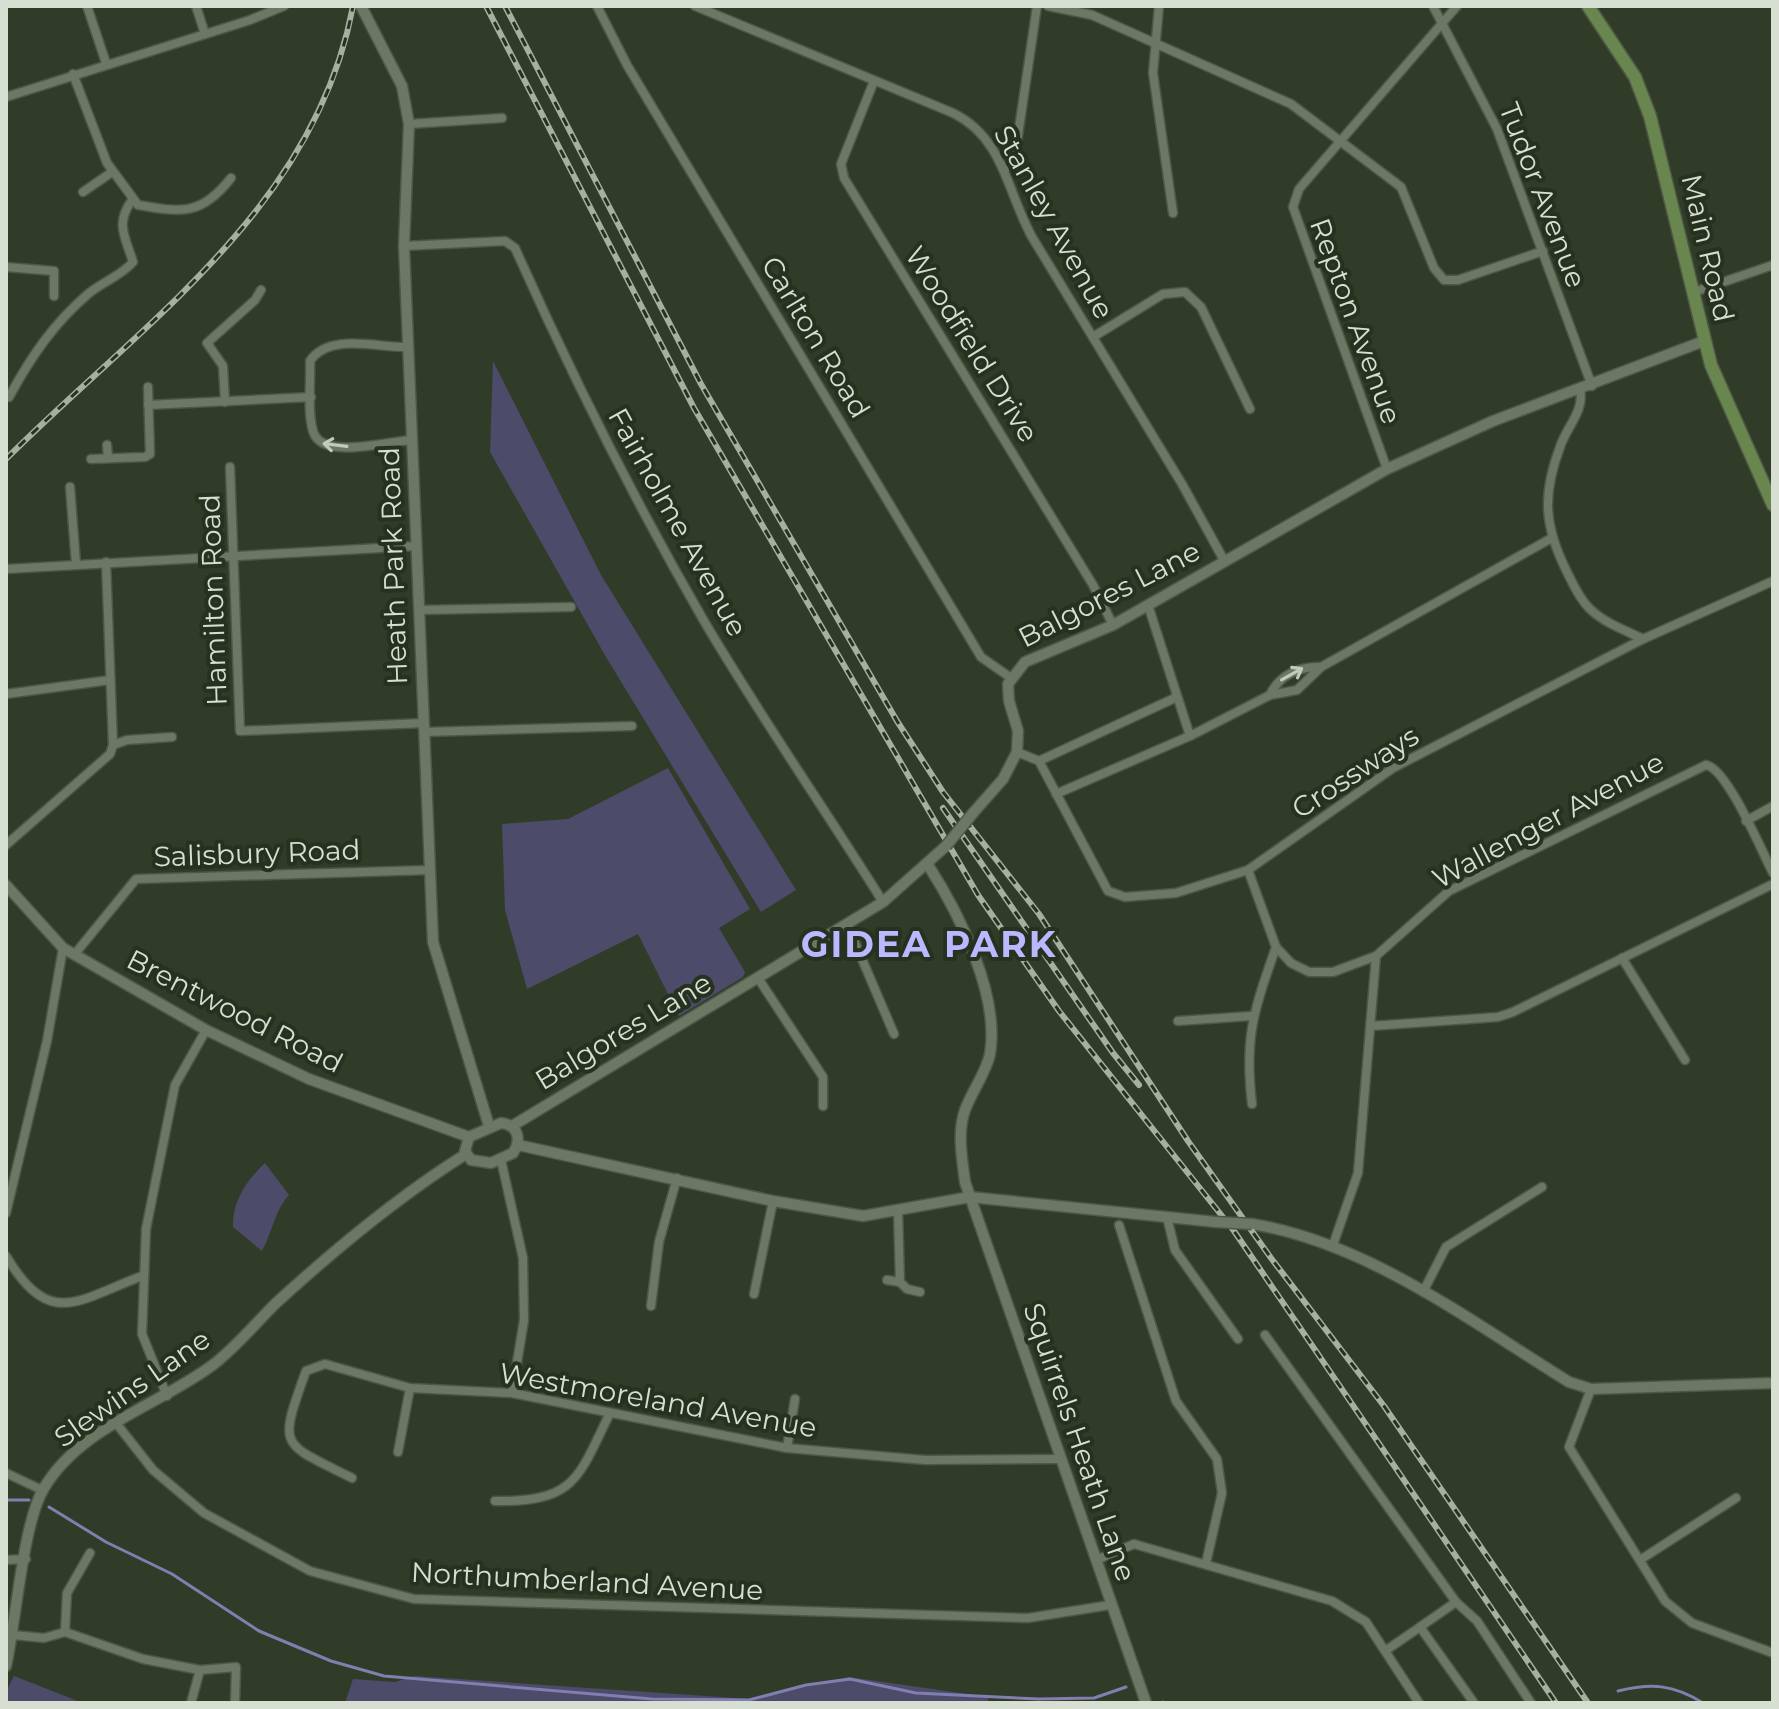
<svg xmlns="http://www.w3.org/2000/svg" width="1779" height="1709" font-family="Montserrat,sans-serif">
<rect width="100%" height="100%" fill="#313c28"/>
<g fill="#4c4b69">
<path d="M493,361L601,575L796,890L761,912L606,657L490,452Z"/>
<path d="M668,768L750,909L719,928L745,972L743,977L679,1016L638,934L527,989L505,910L502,824L568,819Z"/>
<path d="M265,1163L289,1195C275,1210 272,1233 262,1251L233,1227C232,1201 247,1180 265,1163Z"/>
<path d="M14,1676L83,1703H6V1692Z"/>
<path d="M415,1676L750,1699L849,1677L988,1697V1703H345L353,1679L395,1682Z"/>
</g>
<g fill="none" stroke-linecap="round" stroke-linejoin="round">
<g stroke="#817eb0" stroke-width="3">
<path d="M6,1500H29"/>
<path d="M49,1507L106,1542L172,1574L259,1631L331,1661L384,1676L652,1699L749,1700L806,1685L850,1679L916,1693L1039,1699L1094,1698L1126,1687"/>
<path d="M1618,1691C1651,1683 1673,1684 1703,1703"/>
<path d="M1163,1702L1165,1703"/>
</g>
<g stroke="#4e5746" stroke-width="11">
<g id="minor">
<path d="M87,6L106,63"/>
<path d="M196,6L205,34"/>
<path d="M597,6L627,65L981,657L1011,678"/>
<path d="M695,6L953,113C1004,138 1007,192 1032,237L1182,484L1225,562"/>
<path d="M1048,6L1092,15L1291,104L1401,187L1434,268L1444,280H1458L1543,251"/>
<path d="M1159,6L1153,73L1173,213"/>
<path d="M1433,6L1497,129L1592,386"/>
<path d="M73,74L107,163L138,205C183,213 202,215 231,178"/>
<path d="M874,81L841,164L844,178L1093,585L1113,625"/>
<path d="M6,97L250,20L284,6"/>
<path d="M409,124L502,118"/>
<path d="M1005,169L1016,149L1037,6"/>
<path d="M83,192L112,172"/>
<path d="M404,246L505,241L515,248C572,376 634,500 704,621C760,716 824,808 883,902"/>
<path d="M6,267L54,271V296"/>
<path d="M1694,292L1773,265"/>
<path d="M1093,337L1163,294L1185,292L1201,307L1250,409"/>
<path d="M408,347C379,348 329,332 310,361C311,382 307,411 313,431C321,461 389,441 412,440"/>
<path d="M1580,390C1585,410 1566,428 1560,447C1542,495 1544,526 1567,572C1573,584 1579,598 1589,608C1604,623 1625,630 1643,639"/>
<path d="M9,397C31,357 53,324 88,294C102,282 121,276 133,262C125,236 115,224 132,200"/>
<path d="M225,402L223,366L207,343L255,300L261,290"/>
<path d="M148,405L311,397"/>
<path d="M107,445L108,458"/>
<path d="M91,459L145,457L150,454L148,387"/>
<path d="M230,467L240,731L424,723"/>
<path d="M1387,469L1293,207L1299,189L1457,6"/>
<path d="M70,487L76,564"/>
<path d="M106,562L113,745"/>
<path d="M6,569L416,546"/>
<path d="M1148,605L1190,736"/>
<path d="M419,610L571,607"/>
<path d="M6,694L110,680"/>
<path d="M1270,695C1279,675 1300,666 1321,667"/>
<path d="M424,732L632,726"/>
<path d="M1017,752L1039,761L1108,891L1125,897L1176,893L1248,870L1393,768L1643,639L1773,581"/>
<path d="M1039,761L1177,697"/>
<path d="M1056,794L1192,735L1270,695L1297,690L1321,667L1550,539"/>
<path d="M1746,821L1773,806"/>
<path d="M6,845L110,754L113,745L127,740L172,737"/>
<path d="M1248,870L1276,947L1291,963L1309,972H1333L1376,956L1449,891L1706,765C1727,768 1762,852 1773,873"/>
<path d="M847,924L894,1034"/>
<path d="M74,955L136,879L429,870"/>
<path d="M1622,958L1685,1060"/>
<path d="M758,978L823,1077V1106"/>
<path d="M1178,1021L1251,1016"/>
<path d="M1371,1026L1498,1017L1513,1012L1773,884"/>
<path d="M1252,1104C1244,1037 1254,1010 1276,947"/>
<path d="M501,1160L523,1258L524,1320L512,1393"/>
<path d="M898,1210L900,1282L907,1289L920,1292"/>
<path d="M6,1213L47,1041L63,948"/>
<path d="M1167,1217L1175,1250L1238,1339"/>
<path d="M1119,1225L1176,1401L1217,1459L1222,1493L1206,1563"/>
<path d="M1333,1245L1358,1173L1376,956"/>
<path d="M6,1256C50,1329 76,1301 142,1276"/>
<path d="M887,1280L900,1282"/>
<path d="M1423,1292L1446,1247L1542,1187"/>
<path d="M754,1294L773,1201"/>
<path d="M651,1306L659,1242L677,1178"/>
<path d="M1265,1335L1456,1602L1420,1627"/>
<path d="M1591,1389L1569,1447L1665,1601L1692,1623L1773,1653"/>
<path d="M167,1396L142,1334L146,1229L175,1085L206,1030"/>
<path d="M116,1423L153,1470L204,1513L310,1571L414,1599L1028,1618L1110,1605"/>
<path d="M787,1448L795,1399"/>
<path d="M398,1452L410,1388"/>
<path d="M6,1473L42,1490"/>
<path d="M352,1478C280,1442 278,1449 306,1371L325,1364L410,1388L512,1393L787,1448L925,1460L1060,1459"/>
<path d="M495,1501C576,1502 578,1478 610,1413"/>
<path d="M6,1560L26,1559"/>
<path d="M1096,1560L1134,1544L1332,1601L1366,1622L1419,1703"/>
<path d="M1640,1560L1736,1498"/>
<path d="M1456,1602L1477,1621L1531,1703"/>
<path d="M65,1632L67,1593L90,1553"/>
<path d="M13,1635L44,1638L65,1632L143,1659L200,1670L236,1667L235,1703"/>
<path d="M1385,1651L1420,1627L1474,1703"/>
<path d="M191,1703L200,1670"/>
</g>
</g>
<g stroke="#4e5746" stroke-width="13">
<g id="tertiary">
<path d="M361,6L402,86L409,124L404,246L433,942L489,1126"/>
<path d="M973,813L1003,779L1017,752L1018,731L1009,701L1008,684L1025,662L1113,625L1387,469L1493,421L1704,341"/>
<path d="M928,865C959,913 1000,995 990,1054C986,1073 972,1091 965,1110C957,1133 962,1158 965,1182L1146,1703"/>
<path d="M6,885L63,948L206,1030L309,1079L469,1137"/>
<path d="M501,1123C518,1125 522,1139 513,1153L491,1163L471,1160L465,1151L469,1137Z"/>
<path d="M512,1126L883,902L946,846"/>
<path d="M518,1145L773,1201L863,1216L970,1197L1216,1222"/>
<path d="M1252,1224C1368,1243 1470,1321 1569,1382L1591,1389L1773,1383"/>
<path d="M6,1666C16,1622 23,1522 44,1488C81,1426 160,1405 214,1364C237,1346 255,1324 275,1304C334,1250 399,1196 466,1154"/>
</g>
</g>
<g stroke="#4e5746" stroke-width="15">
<path id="primary" d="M1588,6L1635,77L1650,116L1711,365L1773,505"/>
</g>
<use href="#minor" stroke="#6c7863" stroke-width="8"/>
<use href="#tertiary" stroke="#6c7863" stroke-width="10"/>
<use href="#primary" stroke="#68864d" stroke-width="12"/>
<g stroke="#a6afa0" stroke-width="6">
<g id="rail">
<path d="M486,6L694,408L978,895L1059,1011L1234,1231L1556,1703"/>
<path d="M505,6L701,384L897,721L943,792L1039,914L1188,1141L1271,1258L1384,1406L1588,1703"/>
<path d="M6,459C142,323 315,209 353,6"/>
<path d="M943,808L1113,1053L1139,1085"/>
</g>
</g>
<use href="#rail" stroke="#27311f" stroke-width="3" stroke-dasharray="9" stroke-linecap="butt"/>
<g stroke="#4e5746" stroke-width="13" stroke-linecap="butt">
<g id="tertiary-bridge">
<path d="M946,846L973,813"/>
<path d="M1216,1222L1252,1224"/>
</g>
</g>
<use href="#tertiary-bridge" stroke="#6c7863" stroke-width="10"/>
</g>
<defs><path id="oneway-shaft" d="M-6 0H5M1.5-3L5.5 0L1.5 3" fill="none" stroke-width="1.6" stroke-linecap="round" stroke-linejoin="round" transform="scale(2)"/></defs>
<g stroke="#c2cabc">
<use href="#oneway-shaft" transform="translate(335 445) rotate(-173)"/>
<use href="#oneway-shaft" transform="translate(1292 674) rotate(-29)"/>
</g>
<g text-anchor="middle" stroke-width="8" stroke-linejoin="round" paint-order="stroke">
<g font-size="28" fill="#d7ded2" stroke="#27311f">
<text transform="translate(1543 195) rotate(69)" y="10">Tudor Avenue</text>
<text transform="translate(1054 222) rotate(61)" y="10">Stanley Avenue</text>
<text transform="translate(1708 248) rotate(77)" y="10">Main Road</text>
<text transform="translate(1356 321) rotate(70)" y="10">Repton Avenue</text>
<text transform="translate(816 337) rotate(59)" y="10">Carlton Road</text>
<text transform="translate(972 344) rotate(58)" y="10">Woodfield Drive</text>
<text transform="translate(678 522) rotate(61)" y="10">Fairholme Avenue</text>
<text transform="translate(393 566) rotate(-92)" y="10">Heath Park Road</text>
<text transform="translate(1109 594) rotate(-27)" y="10">Balgores Lane</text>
<text transform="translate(213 600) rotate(-92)" y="10">Hamilton Road</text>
<text transform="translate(1355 772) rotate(-33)" y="10">Crossways</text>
<text transform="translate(1548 820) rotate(-28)" y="10">Wallenger Avenue</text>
<text transform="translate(257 853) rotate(-2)" y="10">Salisbury Road</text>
<text transform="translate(235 1011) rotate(27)" y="10">Brentwood Road</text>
<text transform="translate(623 1031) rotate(-31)" y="10">Balgores Lane</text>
<text transform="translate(132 1388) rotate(-35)" y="10">Slewins Lane</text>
<text transform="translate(658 1400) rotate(10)" y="10">Westmoreland Avenue</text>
<text transform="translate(1080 1442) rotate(71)" y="10">Squirrels Heath Lane</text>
<text transform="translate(587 1581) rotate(3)" y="10">Northumberland Avenue</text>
</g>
<g font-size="36" font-weight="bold" letter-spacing="2" fill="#bbb8ff" stroke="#27311f">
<text x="929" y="957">GIDEA PARK</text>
</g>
</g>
<rect width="1779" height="1709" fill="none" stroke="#d7ded2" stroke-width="16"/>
</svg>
